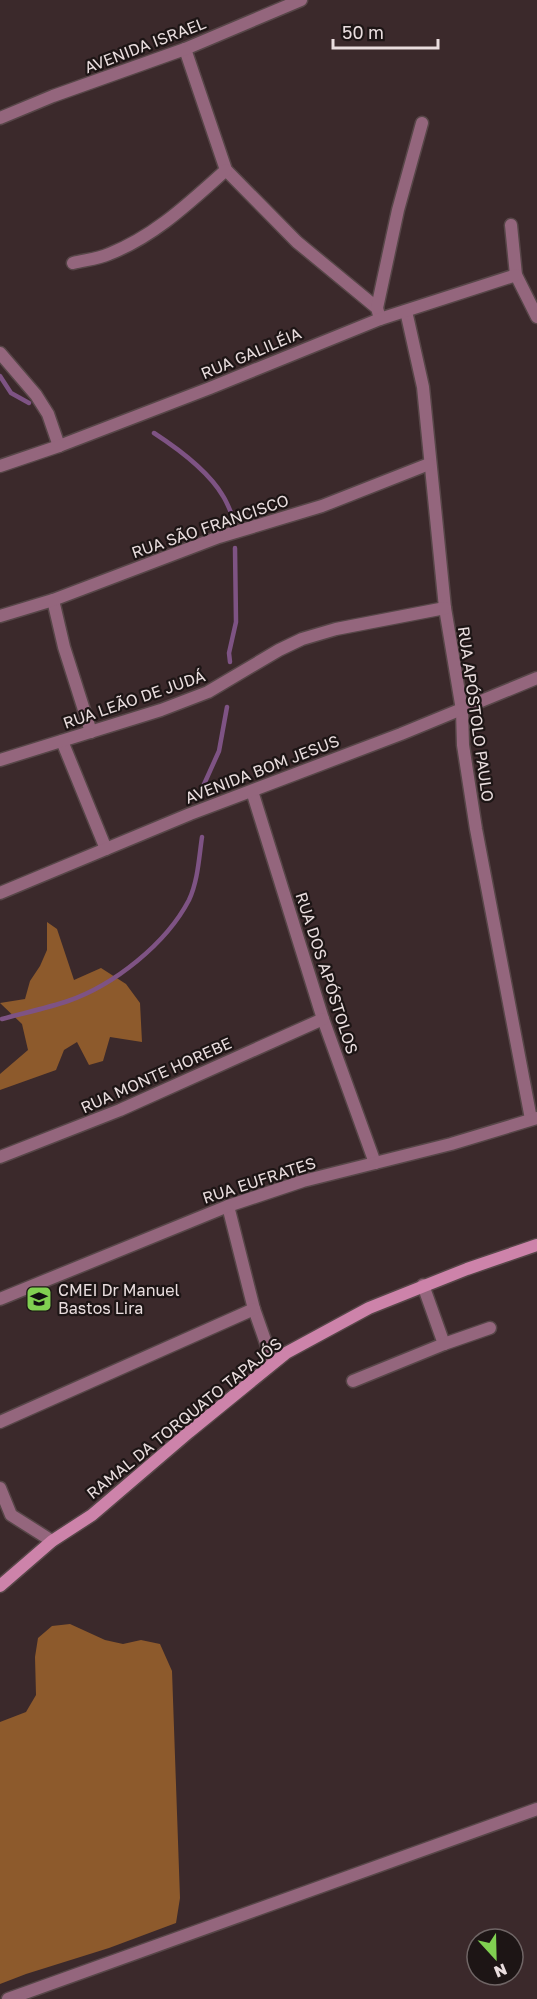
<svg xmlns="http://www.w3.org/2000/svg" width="537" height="1999" font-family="'Golos Text',sans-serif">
<rect width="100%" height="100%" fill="#3b292b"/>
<g fill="#8d5a2c">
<path d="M47,922L57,929L74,980L101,968L126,984L140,1003L142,1042L110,1037L103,1061L89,1065L77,1042L64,1050L56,1070L0,1090V1074L28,1050L22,1024L0,1003L25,999L30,981L40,966L47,950Z"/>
<path d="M70,1624L105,1640L123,1644L141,1640L160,1644L172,1671L180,1898L176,1923L109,1948L26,1974L0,1984V1722L26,1712L36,1695L35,1657L38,1638L52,1626Z"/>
</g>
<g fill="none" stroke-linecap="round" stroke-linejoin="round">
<g stroke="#7e5384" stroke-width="4.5">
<path d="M0,376L11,393L29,403"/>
<path d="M154,433C177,448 209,472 223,496C228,504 231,513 235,522"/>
<path d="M230,662L229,653L236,622L235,548"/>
<path d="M201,791L219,751L227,707"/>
<path d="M2,1019C24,1013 47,1008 68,1001C114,985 166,944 189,900C198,881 199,857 202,837"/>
</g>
<g stroke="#574648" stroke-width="15">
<g id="street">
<path d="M185,49L226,170L297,242L377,308L380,319"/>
<path d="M0,118L53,96L185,49L301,0"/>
<path d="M511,225L516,275L537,317"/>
<path d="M73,263C85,260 98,259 109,254C155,236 190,202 226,170"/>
<path d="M377,308L398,210L422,123"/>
<path d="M406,311L423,387L445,608L462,710L463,745L476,829L531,1119"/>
<path d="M0,353L36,395L48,414L59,446"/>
<path d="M0,466L59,446L210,388L380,319L516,275"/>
<path d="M53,600L64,647L91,732"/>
<path d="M0,616L53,600L219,537L322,506L429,464"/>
<path d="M62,741L106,849"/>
<path d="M0,760L161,710L208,692L279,650L302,639L336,629L445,608"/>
<path d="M252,791L323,1019L375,1163"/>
<path d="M0,893L190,814L401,734L537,678"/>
<path d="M0,1157L120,1110L323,1019"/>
<path d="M228,1206L254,1309L273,1363"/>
<path d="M423,1285L444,1344"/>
<path d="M0,1299L228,1206L303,1181L451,1144L537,1118"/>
<path d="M353,1381L444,1344L490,1328"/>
<path d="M0,1422L254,1309"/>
<path d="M0,1488L11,1515L52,1541"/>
<path d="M8,1999L537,1809"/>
</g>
</g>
<g stroke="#574648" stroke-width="15">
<path id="secondary" d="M0,1586L52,1541L92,1515L189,1432L286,1353L369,1308L467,1269L537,1245"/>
</g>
<use href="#street" stroke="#94667d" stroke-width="12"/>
<use href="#secondary" stroke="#cd83aa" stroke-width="12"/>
</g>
<defs>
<g id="school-square" transform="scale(1.35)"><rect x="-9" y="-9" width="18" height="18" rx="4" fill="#80d051" stroke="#1d1515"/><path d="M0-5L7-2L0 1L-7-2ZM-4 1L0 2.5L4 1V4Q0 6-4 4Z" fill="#111"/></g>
</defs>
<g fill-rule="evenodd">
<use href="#school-square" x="39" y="1299"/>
</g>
<g text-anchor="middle" stroke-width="4.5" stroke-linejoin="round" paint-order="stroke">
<g font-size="16" fill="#e9ddde" stroke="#1d1515">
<text transform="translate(145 45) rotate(-21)" y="6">AVENIDA ISRAEL</text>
<text transform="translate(251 353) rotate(-23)" y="6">RUA GALILÉIA</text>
<text transform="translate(210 526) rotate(-19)" y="6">RUA SÃO FRANCISCO</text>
<text transform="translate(134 699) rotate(-19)" y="6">RUA LEÃO DE JUDÁ</text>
<text transform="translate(476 714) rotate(82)" y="6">RUA APÓSTOLO PAULO</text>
<text transform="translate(262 769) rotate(-21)" y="6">AVENIDA BOM JESUS</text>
<text transform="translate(327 973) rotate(72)" y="6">RUA DOS APÓSTOLOS</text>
<text transform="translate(156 1075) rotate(-24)" y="6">RUA MONTE HOREBE</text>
<text transform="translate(259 1180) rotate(-18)" y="6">RUA EUFRATES</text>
<text transform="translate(184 1418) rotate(-39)" y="6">RAMAL DA TORQUATO TAPAJÓS</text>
</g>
<g font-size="16" fill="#e9ddde" stroke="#1d1515" text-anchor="start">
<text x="58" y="1296">CMEI Dr Manuel<tspan x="58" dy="18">Bastos Lira</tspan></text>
</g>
</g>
<g transform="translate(495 1957) rotate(158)"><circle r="28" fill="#1d1515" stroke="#6f6565" stroke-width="1.5"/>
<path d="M0-4.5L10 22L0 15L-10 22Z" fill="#80d051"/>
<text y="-9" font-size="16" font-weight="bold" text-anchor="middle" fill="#e9ddde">N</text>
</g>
<path d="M333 39v9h105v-9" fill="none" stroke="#e9ddde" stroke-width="3"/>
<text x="342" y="39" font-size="18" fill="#e9ddde" stroke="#1d1515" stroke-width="4.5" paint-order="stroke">50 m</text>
</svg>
